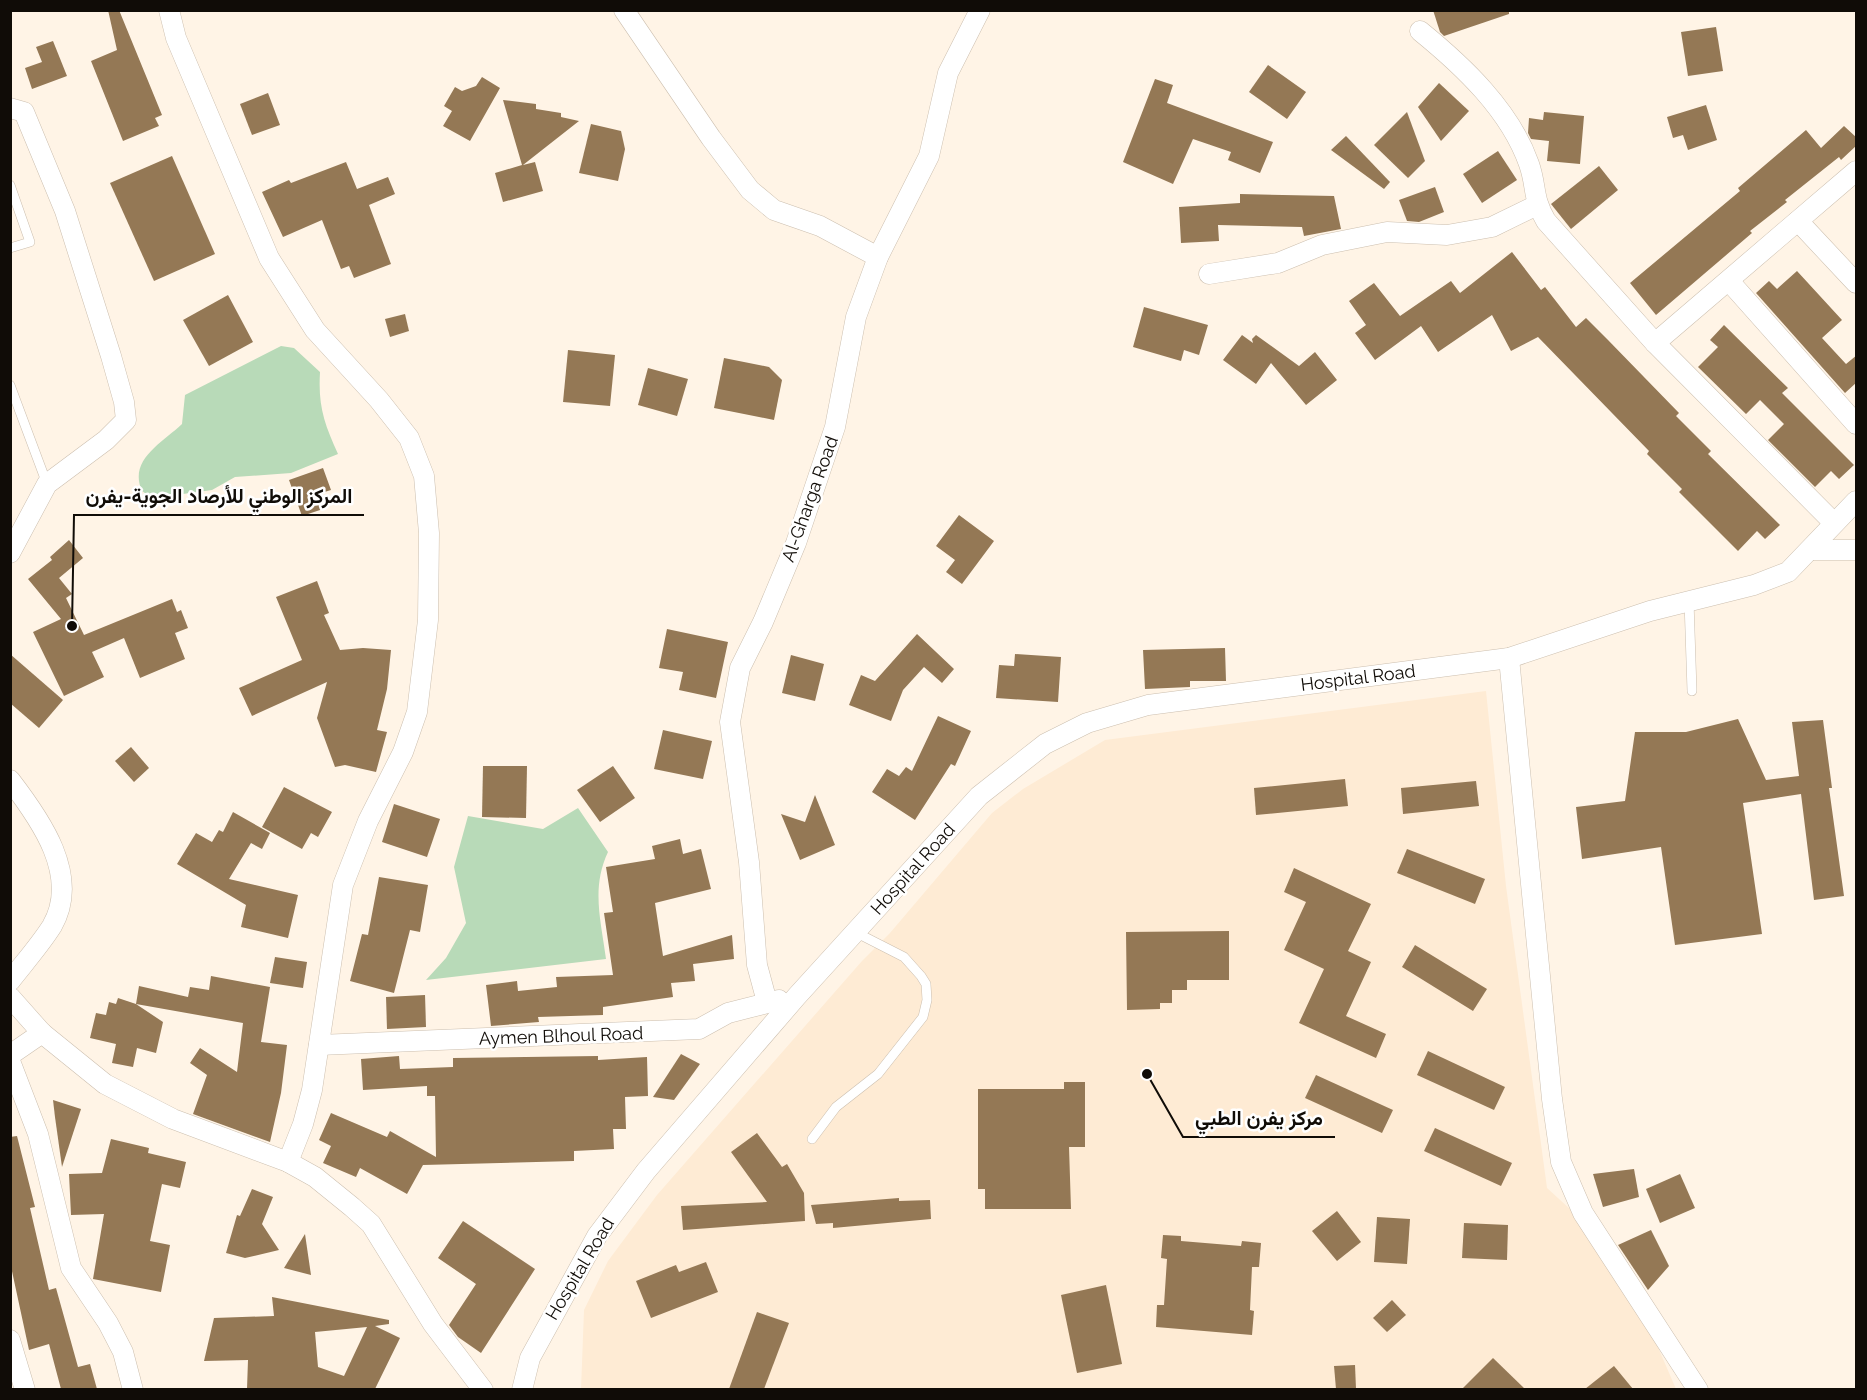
<svg xmlns="http://www.w3.org/2000/svg" width="1867" height="1400" font-family="Raleway,Vazirmatn,sans-serif">
<rect width="100%" height="100%" fill="#fff4e6"/>
<path fill="#feebd4" d="M1486,691L1506,886L1547,1188L1570,1209L1620,1278L1657,1345L1676,1389L581,1390L584,1310L608,1261L657,1195L862,961L890,933L992,813L1023,789L1105,740Z"/>
<g fill="#b8dab8">
<path d="M281,346L294,348L320,372C318,406 324,423 338,454L291,473L235,477L212,490L161,497H151L142,491C128,460 162,443 182,424L185,395Z"/>
<path d="M578,808L608,852C591,888 601,920 606,959L426,980L446,958L466,923L454,867L468,816L543,829Z"/>
</g>
<g fill="#947855" fill-rule="evenodd">
<path d="M108,10H119L162,115L155,118L159,126L123,141L91,61L117,50Z"/>
<path d="M1433,10H1509V14L1444,36L1440,32Z"/>
<path d="M1716,27L1723,71L1688,76L1681,32Z"/>
<path d="M53,41L67,76L32,89L25,68L42,62L36,47Z"/>
<path d="M1268,65L1306,92L1287,119L1249,92Z"/>
<path d="M482,77L500,88L470,141L443,126L452,111L444,106L455,87L462,91L476,86Z"/>
<path d="M1155,79L1173,85L1167,103L1273,142L1260,173L1228,160L1231,152L1193,139L1173,184L1123,162Z"/>
<path d="M1439,83L1469,111L1441,141L1418,107Z"/>
<path d="M268,93L280,125L252,135L240,104Z"/>
<path d="M503,100L536,104V109L561,113V117L579,121L523,165L535,162L543,191L503,202L495,173L522,165Z"/>
<path d="M1706,105L1717,140L1688,150L1683,135L1673,138L1667,117Z"/>
<path d="M1407,112L1425,161L1408,178L1374,145Z"/>
<path d="M1544,112L1584,116L1580,164L1547,161L1549,141L1531,139L1528,133L1529,118L1543,120Z"/>
<path d="M591,124L621,131L625,149L618,181L579,173Z"/>
<path d="M1844,126L1857,138V145L1841,160L1839,157L1785,200L1787,202L1750,231L1752,233L1656,315L1630,283L1740,191L1738,188L1806,130L1821,148Z"/>
<path d="M1346,136L1390,182L1384,189L1331,150Z"/>
<path d="M1498,151L1517,180L1482,203L1463,174Z"/>
<path d="M172,156L215,254L154,281L110,183Z"/>
<path d="M346,162L357,189L388,177L395,194L369,205L391,264L354,278L349,266L341,269L322,220L283,237L262,192L289,180L291,183Z"/>
<path d="M1599,166L1618,190L1571,229L1551,204Z"/>
<path d="M1435,187L1444,212L1419,222L1407,221L1399,200Z"/>
<path d="M1240,194L1334,196L1341,229L1304,236L1302,227L1218,225L1219,241L1181,243L1179,207L1240,203Z"/>
<path d="M1512,252L1541,290L1545,287L1576,327L1586,318L1608,340L1679,413L1676,416L1711,451L1708,454L1780,525L1765,539L1757,531L1738,551L1679,492L1682,489L1647,454L1649,451L1538,337L1511,351L1492,315L1438,352L1421,326L1375,360L1355,333L1366,325L1349,301L1374,283L1400,316L1451,281L1460,293Z"/>
<path d="M1797,271L1842,320L1822,338L1846,364L1857,355V382L1845,393L1756,293L1769,281L1777,289Z"/>
<path d="M228,295L253,342L209,366L183,320Z"/>
<path d="M1144,307L1208,325L1199,355L1184,350L1181,361L1133,347Z"/>
<path d="M405,314L409,331L390,337L385,319Z"/>
<path d="M1724,325L1788,388L1782,393L1854,465L1839,479L1831,471L1815,487L1768,440L1784,424L1760,400L1746,414L1698,367L1718,347L1710,340Z"/>
<path d="M1242,335L1253,343L1252,339L1256,335L1299,366L1315,352L1337,380L1306,405L1271,363L1256,384L1223,360Z"/>
<path d="M568,350L615,355L610,406L563,402Z"/>
<path d="M724,358L769,367L782,380L774,420L714,408Z"/>
<path d="M648,368L688,379L677,416L638,405Z"/>
<path d="M323,468L331,490L318,494L323,509L302,516L289,480Z"/>
<path d="M959,515L994,541L962,584L946,572L955,560L936,546Z"/>
<path d="M69,540L83,558L59,578L72,594L66,598L84,635L172,599L177,612L181,610L188,628L175,633L185,659L140,678L124,638L92,652L104,677L64,696L33,632L61,619L28,579L52,560L50,557Z"/>
<path d="M317,581L329,613L324,615L340,650L363,648L391,650L387,689L377,730L387,732L376,772L345,765L335,767L317,718L327,682L252,716L239,688L302,660L276,597Z"/>
<path d="M667,629L728,642L716,698L679,690L683,672L659,668Z"/>
<path d="M917,634L954,669L942,683L924,667L903,690L891,721L849,705L861,675L875,681Z"/>
<path d="M1225,648L1226,681H1190V687L1145,689L1143,650Z"/>
<path d="M10,654L63,700L39,728L10,703Z"/>
<path d="M1015,654L1061,657L1058,702L996,698L999,665L1014,666Z"/>
<path d="M791,655L824,664L815,701L782,693Z"/>
<path d="M938,716L971,731L955,766L951,764L915,820L872,792L887,769L899,776L906,767L912,771Z"/>
<path d="M1738,719L1766,780L1799,776L1792,722L1823,720L1832,788H1829L1844,896L1814,900L1801,794L1743,803L1762,934L1675,945L1661,847L1582,859L1576,807L1625,801L1635,732H1686Z"/>
<path d="M663,730L712,741L703,779L654,769Z"/>
<path d="M131,747L149,768L134,782L115,761Z"/>
<path d="M483,766H527L526,818L482,817Z"/>
<path d="M613,766L635,798L600,822L577,790Z"/>
<path d="M1345,779L1348,806L1256,815L1254,788Z"/>
<path d="M1476,781L1479,806L1403,814L1401,788Z"/>
<path d="M284,787L332,812L318,837L311,833L302,849L262,827Z"/>
<path d="M815,795L835,845L800,860L781,814L805,822Z"/>
<path d="M394,804L440,819L427,857L382,842Z"/>
<path d="M233,812L270,833L262,849L251,843L229,879L298,895L288,938L241,927L246,905L177,864L196,833L212,842L219,830L223,832Z"/>
<path d="M680,839L683,854L701,849L711,889L655,903L663,956L732,935L734,959L693,964L695,981L671,983L673,997L603,1007V1015L538,1017L539,1022L491,1026L486,985L517,981L518,991L557,987L556,977L613,975L604,913L613,912L606,867L655,859L652,846Z"/>
<path d="M1407,849L1485,879L1475,904L1397,873Z"/>
<path d="M1294,868L1371,904L1348,951L1371,962L1346,1016L1386,1034L1376,1058L1299,1023L1324,969L1284,950L1306,902L1284,892Z"/>
<path d="M379,877L428,885L420,932L410,930L394,993L350,981L362,934L368,935Z"/>
<path d="M1229,931V980H1187V990H1172V1003H1160V1009L1127,1010L1126,932Z"/>
<path d="M1415,945L1487,989L1473,1011L1402,967Z"/>
<path d="M275,957L307,962L303,988L270,983Z"/>
<path d="M211,976L270,987L261,1042L287,1045L281,1093L270,1142L193,1114L207,1075L190,1063L200,1048L237,1072L243,1023L136,1004L163,1022L156,1053L137,1048L133,1067L112,1063L116,1044L90,1038L96,1013L106,1015L109,1002L116,1004L118,998L136,1004L139,986L188,997L190,987L209,990Z"/>
<path d="M425,995L426,1027L387,1029L386,997Z"/>
<path d="M1428,1051L1505,1087L1494,1110L1417,1075Z"/>
<path d="M681,1054L700,1064L674,1100L653,1097Z"/>
<path d="M399,1056L400,1069L453,1067V1058L598,1056V1060L647,1057L648,1096L625,1097L626,1129H613L614,1149L574,1151V1161L423,1165L407,1194L360,1168L356,1177L323,1163L331,1146L319,1140L331,1113L387,1137L390,1131L436,1157L435,1096H427V1086L363,1090L361,1059Z"/>
<path d="M1316,1075L1393,1110L1382,1133L1305,1098Z"/>
<path d="M1064,1082H1085V1147H1069L1071,1209H985V1189H978V1089H1064Z"/>
<path d="M53,1100L81,1109L62,1167L55,1117Z"/>
<path d="M1435,1128L1512,1163L1501,1186L1424,1151Z"/>
<path d="M757,1133L782,1167L787,1164L804,1193L805,1221L683,1230L681,1206L767,1202L731,1152Z"/>
<path d="M17,1136L35,1207L30,1208L49,1290L56,1288L78,1367L90,1364L97,1389H61L49,1344L29,1350L10,1262V1137Z"/>
<path d="M111,1139L149,1148L148,1153L186,1162L180,1188L162,1184L150,1241L170,1245L161,1292L93,1279L104,1214L71,1215L69,1174L102,1173Z"/>
<path d="M1634,1169L1639,1197L1603,1207L1593,1174Z"/>
<path d="M1680,1174L1695,1208L1660,1223L1646,1189Z"/>
<path d="M252,1189L273,1197L262,1224L279,1250L245,1258L226,1253L237,1215L240,1216Z"/>
<path d="M899,1198V1201L930,1200L931,1219L833,1228V1223L816,1224L811,1205Z"/>
<path d="M1337,1211L1361,1242L1337,1261L1312,1231Z"/>
<path d="M1377,1217L1410,1219L1407,1264L1374,1262Z"/>
<path d="M463,1221L535,1269L481,1353L458,1337L449,1325L476,1284L438,1258Z"/>
<path d="M1464,1223L1508,1225L1507,1260L1462,1258Z"/>
<path d="M1651,1230L1669,1266L1648,1290L1618,1245Z"/>
<path d="M305,1234L311,1275L284,1268Z"/>
<path d="M1163,1235L1181,1236V1241L1241,1246L1242,1241L1261,1243L1259,1267H1252L1250,1310L1254,1311L1252,1335L1156,1327L1157,1305H1164L1167,1259L1161,1258Z"/>
<path d="M706,1262L718,1292L651,1318L636,1281L676,1265L679,1272Z"/>
<path d="M1106,1285L1122,1364L1077,1373L1061,1295Z"/>
<path d="M272,1297L389,1320V1324L375,1326L400,1338L375,1389H247L248,1360L204,1361L214,1318L274,1316ZM367,1327L344,1376L318,1367L315,1332Z"/>
<path d="M1392,1300L1406,1315L1387,1332L1373,1318Z"/>
<path d="M757,1312L789,1323L764,1389H729Z"/>
<path d="M1493,1358L1525,1389H1462Z"/>
<path d="M1355,1365L1356,1389H1336L1334,1366Z"/>
<path d="M1614,1366L1633,1389H1585Z"/>
</g>
<g fill="none" stroke-linecap="round" stroke-linejoin="round">
<g stroke="#ccbfaf" stroke-width="10">
<g id="service">
<path d="M10,185L30,242L10,248"/>
<path d="M10,385L47,484"/>
<path d="M1689,601L1692,691"/>
<path d="M812,1139L836,1107L878,1074L923,1017L927,1000L926,984L921,976L904,957L855,932"/>
</g>
</g>
<g stroke="#ccbfaf" stroke-width="21">
<g id="minor">
<path d="M169,10L176,38L269,258L315,330L379,400L409,438L424,476L429,533L428,620L417,712L403,752L368,821L343,885L312,1090L303,1124L288,1162"/>
<path d="M624,10L711,138L750,190L774,210L820,226L878,257"/>
<path d="M1420,31C1463,66 1510,110 1529,164C1537,187 1532,197 1546,221L1655,343L1834,523"/>
<path d="M10,108L24,112L65,211L111,356L124,402L126,420L106,440L47,484L10,553"/>
<path d="M1798,221L1856,283"/>
<path d="M1209,274L1278,263L1322,245L1387,232L1447,235L1492,227L1537,205"/>
<path d="M1729,281L1856,424"/>
<path d="M1655,343L1856,171"/>
<path d="M1811,550H1856"/>
<path d="M1509,658L1552,1099L1561,1162L1583,1213L1698,1390"/>
<path d="M10,780C40,819 81,876 52,926C40,945 24,963 10,981"/>
<path d="M10,997L42,1033"/>
<path d="M767,1002L757,965L749,862L730,722L740,668L763,622L796,543L835,427L856,317L878,257L929,156L948,73L980,10"/>
<path d="M319,1045L699,1029L728,1013L779,1000"/>
<path d="M10,1055L42,1033L105,1084L173,1119L288,1162L315,1177L352,1207L371,1224L433,1324L483,1390"/>
<path d="M10,1061L38,1134L71,1268L108,1323L123,1352L133,1390"/>
<path d="M10,1340L25,1390"/>
<path d="M522,1390L530,1358L597,1236L646,1171L797,996L979,796L1045,744L1087,723L1148,705L1509,658L1650,611L1754,585L1788,572L1856,501"/>
</g>
</g>
<use href="#service" stroke="#fff" stroke-width="9"/>
<use href="#minor" stroke="#fff" stroke-width="20"/>
</g>
<g text-anchor="middle" stroke-width="5" stroke-linejoin="round" paint-order="stroke">
<g font-size="18" fill="#100c07" stroke="#fff">
<text transform="translate(810 499) rotate(-70)" y="6">Al-Gharga Road</text>
<text transform="translate(1358 678) rotate(-7)" y="6">Hospital Road</text>
<text transform="translate(913 869) rotate(-48)" y="6">Hospital Road</text>
<text transform="translate(561 1036) rotate(-2)" y="6">Aymen Blhoul Road</text>
<text transform="translate(580 1269) rotate(-59)" y="6">Hospital Road</text>
</g>
</g>
<path fill="none" stroke="#100c07" stroke-width="2" d="M72 626L74 515H364M1147 1074L1183 1137H1335"/>
<g fill="#100c07" stroke="#fff" stroke-width="2">
<circle cx="72" cy="626" r="6"/>
<circle cx="1147" cy="1074" r="6"/>
</g>
<g font-size="20" text-anchor="middle" font-weight="bold" fill="#100c07" stroke="#fff" stroke-width="5" stroke-linejoin="round" paint-order="stroke">
<text x="219" y="503">المركز الوطني للأرصاد الجوية-يفرن</text>
<text x="1259" y="1125">مركز يفرن الطبي</text>
</g>
<rect width="1867" height="1400" fill="none" stroke="#100c07" stroke-width="24"/>
</svg>
